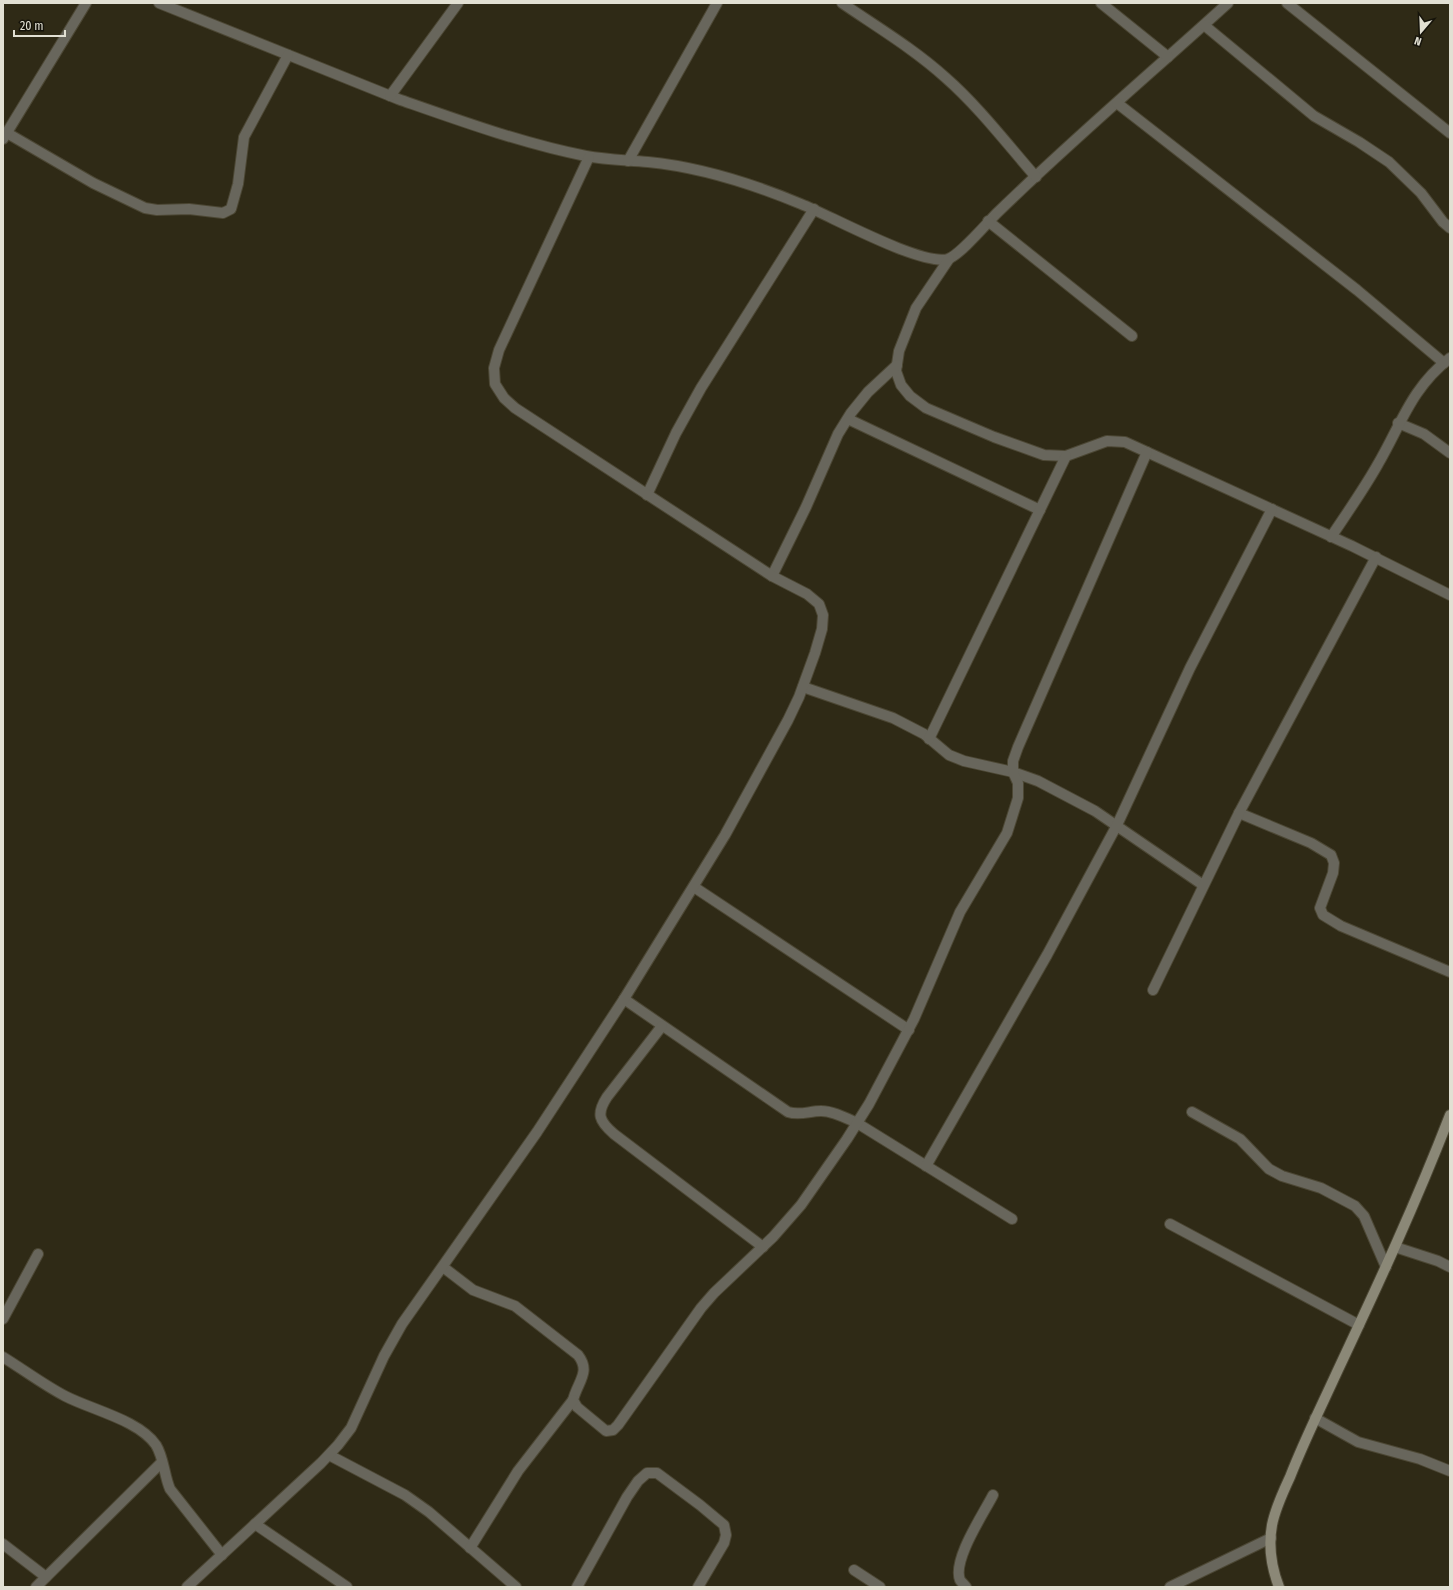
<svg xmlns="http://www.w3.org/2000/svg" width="1453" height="1590" font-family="'Fira Sans Condensed',sans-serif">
<rect width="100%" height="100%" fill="#2f2a16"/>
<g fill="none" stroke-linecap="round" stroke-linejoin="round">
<g stroke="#4c4734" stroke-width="12">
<g id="minor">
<path d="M159,3L398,99C458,120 524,144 586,156C607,160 628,160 648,162C700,167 753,184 801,204C831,216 921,266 948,259C960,255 987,223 997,213C1072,140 1151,73 1228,3"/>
<path d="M842,3C877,27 914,49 946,78C979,107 1007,144 1036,177"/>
<path d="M1101,3L1168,57"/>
<path d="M1287,3L1450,133"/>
<path d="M1204,25L1314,116L1359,142L1389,162L1421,193L1443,222L1450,228"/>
<path d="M390,96L458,3"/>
<path d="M1117,103L1357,290L1444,363"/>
<path d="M7,133L93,183L145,208L157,210L189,209L223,213L231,209L238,184L244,137L288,55"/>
<path d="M3,139L86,3"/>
<path d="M628,161L717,3"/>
<path d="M988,221L1132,336"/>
<path d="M949,259L916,308L899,351L896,371L901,385L910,396L926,408L994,437L1044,455L1066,456L1107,441L1125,442L1352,546L1450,595"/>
<path d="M848,419L1040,510"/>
<path d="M1398,423L1424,434L1450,453"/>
<path d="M647,495L676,433L701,388L814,209"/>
<path d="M1331,537C1347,513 1364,489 1378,464C1401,425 1411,388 1450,358"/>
<path d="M772,576L806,507L838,434L851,413L868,392L897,365"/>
<path d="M803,687L893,718L924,734L949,755L964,761L1013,772L1038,781L1095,811L1203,885"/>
<path d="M929,739L1066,456"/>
<path d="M1239,813L1311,843L1331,855L1334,863L1333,873L1320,908L1323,915L1341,926L1450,972"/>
<path d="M694,887L909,1030"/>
<path d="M1153,990L1239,813L1376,557"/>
<path d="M624,999L788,1112C800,1116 809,1111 821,1111C833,1111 846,1118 857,1123L1012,1219"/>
<path d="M662,1026L607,1097C596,1114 599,1121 614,1134L763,1247"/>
<path d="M1192,1112L1240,1139L1269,1169L1282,1176L1321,1188L1355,1206L1364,1216L1386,1267"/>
<path d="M926,1166L1047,955L1117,825L1190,668L1272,509"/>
<path d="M1170,1224L1359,1325"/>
<path d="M1395,1247L1438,1261L1450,1267"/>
<path d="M443,1267L473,1290L515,1306L578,1355C591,1372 578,1381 573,1400L577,1407L606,1431L613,1430L618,1425L701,1308L714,1293L773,1237L801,1205L847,1139L869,1104L914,1019L960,912L1007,833L1018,798V783L1013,772V761L1018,747L1147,452"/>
<path d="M3,1319L38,1254"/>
<path d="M3,1357C24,1370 44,1385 65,1396C92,1410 139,1420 156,1445C164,1458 164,1475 170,1489L222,1555"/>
<path d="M1315,1418L1358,1442L1420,1459L1450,1471"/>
<path d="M329,1455L405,1495L429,1512L516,1587"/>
<path d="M255,1524L347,1587"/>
<path d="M3,1544L46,1577"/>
<path d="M470,1548L518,1471L573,1400"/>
<path d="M854,1570L880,1587"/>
<path d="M36,1587L162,1462"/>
<path d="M187,1587L321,1463L338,1445L351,1428L384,1356L402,1324L537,1132L624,999L725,835L788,720L799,697L815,653L822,629L823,615L819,604L807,594L772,576L515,408L504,398L495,384L494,368L499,350L589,157"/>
<path d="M577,1587L627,1497L638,1481L647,1473H657L700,1505L724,1525L726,1535L724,1543L698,1587"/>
<path d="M966,1587C965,1585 961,1582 960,1580C952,1560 984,1513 993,1495"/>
<path d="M1170,1587L1271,1538"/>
</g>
</g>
<g stroke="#4c4734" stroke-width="12">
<path id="secondary" d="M1279,1587C1271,1566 1268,1547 1272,1525C1275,1509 1283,1492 1290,1477C1304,1441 1321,1407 1337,1372C1377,1287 1416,1203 1450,1115"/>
</g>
<use href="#minor" stroke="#68665c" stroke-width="10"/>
<use href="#secondary" stroke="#8b8877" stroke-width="10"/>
</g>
<rect width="1453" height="1590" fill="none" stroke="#e2e0d3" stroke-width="8"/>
<g transform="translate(1421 32) rotate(199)" stroke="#15130a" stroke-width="3" paint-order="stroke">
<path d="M0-3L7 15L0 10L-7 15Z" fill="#e2e0d3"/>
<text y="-6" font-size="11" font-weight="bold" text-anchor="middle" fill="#e2e0d3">N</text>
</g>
<path d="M14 30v6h51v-6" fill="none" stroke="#e2e0d3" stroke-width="2"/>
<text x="20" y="30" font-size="12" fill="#e2e0d3" stroke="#15130a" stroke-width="3" paint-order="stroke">20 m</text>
</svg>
